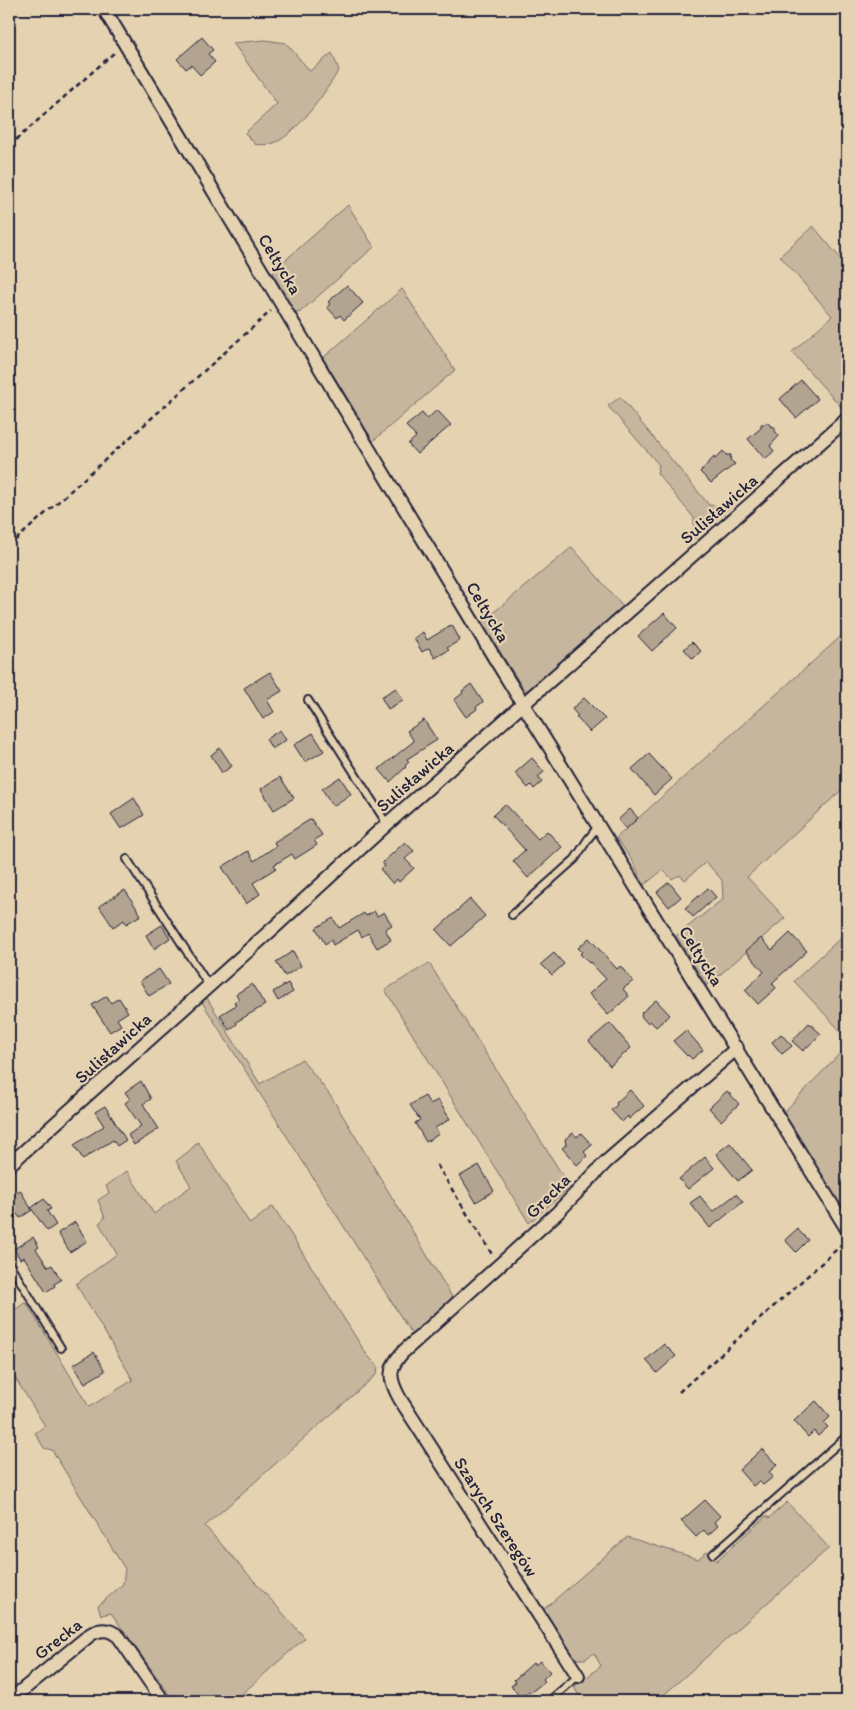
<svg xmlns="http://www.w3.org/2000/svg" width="856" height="1710" font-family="Itim,sans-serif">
<rect width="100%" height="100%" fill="#e5d2b0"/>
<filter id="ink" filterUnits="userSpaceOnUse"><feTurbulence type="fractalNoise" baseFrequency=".02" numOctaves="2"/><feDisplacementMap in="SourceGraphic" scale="10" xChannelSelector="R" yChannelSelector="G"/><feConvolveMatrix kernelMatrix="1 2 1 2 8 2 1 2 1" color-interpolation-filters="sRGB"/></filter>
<g filter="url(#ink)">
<g fill="#c6b69d" stroke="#746c6c">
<path d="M265,40L286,43L310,71L332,53L339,70C326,91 295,138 271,144C267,145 261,144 256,145L245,133L277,104L233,43Z"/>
<path d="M348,205L374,247L299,313L294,311L274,276L273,271Z"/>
<path d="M813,226L847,266V404L842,408L792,352L832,316L780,256Z"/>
<path d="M402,289L455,370L373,441L323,358Z"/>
<path d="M620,397L709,505L730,507L694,539V518L657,473L659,465L608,406Z"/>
<path d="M572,547L624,608L532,688L525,691L481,623Z"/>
<path d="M847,631V785L747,877L785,918L707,986L676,936L723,899L722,880L706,862L685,880L681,876H677L672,879L663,870L644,885L632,860L616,838Z"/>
<path d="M847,932V1038L794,981Z"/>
<path d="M429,963L570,1187L529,1223L385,990Z"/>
<path d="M207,998L260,1084L302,1059L332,1098L454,1300L413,1336L202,1002Z"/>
<path d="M847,1046V1211L844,1214L783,1113Z"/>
<path d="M198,1142L250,1224L273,1206L367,1355L378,1366L377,1374L205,1526L305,1638L234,1701H174L111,1613L101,1615L98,1606L123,1584L125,1569L52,1450L44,1448L35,1433L45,1426L9,1368V1314L26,1302L89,1407L133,1380L76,1284L117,1254L99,1223L105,1218L98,1200L109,1193L106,1186L127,1171L154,1214L191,1186L176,1161L189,1151Z"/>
<path d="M787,1502L829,1548L657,1701H582L574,1687L601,1666L594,1653L585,1659H576L543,1610L627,1537L698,1559L707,1551L716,1561L766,1516L769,1518Z"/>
</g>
<g fill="#b2a491" stroke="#22223b">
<path d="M202,37L213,50L208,54L215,62L200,75L191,65L186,69L177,59Z"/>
<path d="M347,285L363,303L344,320L340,315L337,318L327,307L330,304L328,302Z"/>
<path d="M801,380L818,399L796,418L780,399Z"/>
<path d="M437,410L451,425L417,454L408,444L416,437L406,426L422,413L427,419Z"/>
<path d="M767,422L772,427H775V431L779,436L770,446L774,451L765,459L748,439L761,428V424H765Z"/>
<path d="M723,451L726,455H731L730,460L735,464L711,483L700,472L714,457L715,459Z"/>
<path d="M664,613L677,628L652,651L638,636Z"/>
<path d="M452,625L460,640L447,648L449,650L435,658L429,648L422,652L414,638L423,632L427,640Z"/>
<path d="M692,642L701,651L693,659L684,649Z"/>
<path d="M270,672L282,691L267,700L274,712L263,719L244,688Z"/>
<path d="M471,684L483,702L476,707L477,709L466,717L454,700L463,693L462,691Z"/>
<path d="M396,688L403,700L388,709L381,697Z"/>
<path d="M584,698L605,719L590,732L576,717L578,716L572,709Z"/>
<path d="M424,720L437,740L407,759L409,762L405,766L406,767L390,782L379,769L414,741L407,731Z"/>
<path d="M280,730L286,740L272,749L266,739Z"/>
<path d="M313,733L324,751L305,762L294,745Z"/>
<path d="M220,748L232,766L222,773L211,755Z"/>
<path d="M649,754L672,779L654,795L632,769Z"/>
<path d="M532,758L544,772L538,777L542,782L534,789L531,785L528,788L515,773Z"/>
<path d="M280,777L294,798L274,810L261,789Z"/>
<path d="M340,777L351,794L333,806L322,789Z"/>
<path d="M134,798L144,815L121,829L111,814Z"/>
<path d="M505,804L538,839L547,831L562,847L528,878L513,861L525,850L493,815Z"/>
<path d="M630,809L638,818L626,829L618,820Z"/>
<path d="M311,819L322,835L314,840L317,845L295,859L292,854L274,865L276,868L253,883L260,894L246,904L222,867L248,851L254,861L276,846L274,842Z"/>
<path d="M405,842L414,851L405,859L414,868L399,882L397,879L393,884L380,869L385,865L382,863Z"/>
<path d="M669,882L681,897L669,907L657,892Z"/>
<path d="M708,888L716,897L693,917L685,908Z"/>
<path d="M125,890L141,915L126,924L124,920L113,927L99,906Z"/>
<path d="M470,899L485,916L451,946L436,930Z"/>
<path d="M374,911L377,916L384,912L392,925L385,929L391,940L377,948L368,933L362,937L358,930L333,945L331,940L325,944L316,928L333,918L339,928L364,913L366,916Z"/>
<path d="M162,925L170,938L154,949L146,935Z"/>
<path d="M790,933L807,951L772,983L776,988L758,1004L745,990L764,972L746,951L761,938L772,950Z"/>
<path d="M589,938L617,969L620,966L633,981L623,989L629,996L608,1015L589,994L606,979L590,962L589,963L580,954L582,952L578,948Z"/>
<path d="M293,951L301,966L285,976L276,962Z"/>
<path d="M554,953L564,964L552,975L541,964Z"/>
<path d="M159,969L169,984L149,996L140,981Z"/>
<path d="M288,983L293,992L278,1001L273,992Z"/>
<path d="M252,984L265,1005L236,1022L237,1024L229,1030L220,1015L236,1005L234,1002L239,999L236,994Z"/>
<path d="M107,996L111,1003L119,998L128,1012L117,1019L121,1025L110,1032L92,1005Z"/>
<path d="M656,1000L670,1015L656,1027L650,1021L647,1023L641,1016L642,1014L641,1013Z"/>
<path d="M610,1023L631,1048L610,1066L589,1041Z"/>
<path d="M809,1023L821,1034L803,1051L792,1041Z"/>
<path d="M686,1030L703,1050L692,1059L688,1055L687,1056L673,1041Z"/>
<path d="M781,1034L792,1046L782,1054L772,1042Z"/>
<path d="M141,1081L151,1099L143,1104L159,1129L134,1145L128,1135L141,1126L125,1103L130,1099L125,1092Z"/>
<path d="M630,1090L644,1106L629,1119L628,1116L622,1122L611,1110L617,1105L616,1103Z"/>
<path d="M727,1091L739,1104L721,1121L709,1108Z"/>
<path d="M425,1096L430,1104L438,1100L450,1119L435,1128L439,1134L426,1142L415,1123L420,1120L410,1105Z"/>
<path d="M105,1106L126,1140L117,1146L113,1140L83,1159L74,1145L104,1126L95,1112Z"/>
<path d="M573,1133L577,1137L581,1133L592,1145L584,1152L587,1156L577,1165L562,1148L566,1145L565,1139Z"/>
<path d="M730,1143L752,1170L738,1181L716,1154Z"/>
<path d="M705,1157L714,1168L688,1189L679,1179Z"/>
<path d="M479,1165L494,1191L476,1202L460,1176Z"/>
<path d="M20,1190L32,1210L20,1218L17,1214L13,1216L9,1210V1197Z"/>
<path d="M736,1194L743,1202L710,1228L690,1203L700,1196L713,1212Z"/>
<path d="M44,1199L51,1209L47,1211L56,1225L47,1231L31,1208Z"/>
<path d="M75,1222L87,1241L70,1252L58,1233Z"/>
<path d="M797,1229L808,1240L796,1252L785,1240Z"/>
<path d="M33,1237L39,1247L36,1249L48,1267L52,1265L61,1280L54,1284L55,1286L46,1292L24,1257L20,1259L14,1249Z"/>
<path d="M664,1344L676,1356L657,1373L646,1360Z"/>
<path d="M94,1352L105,1371L85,1383L73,1365Z"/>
<path d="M816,1401L830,1417L824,1423L828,1427L818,1436L814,1431L808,1437L794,1421Z"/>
<path d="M762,1449L777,1465L769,1472L773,1477L763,1485L759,1481L753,1486L739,1470Z"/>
<path d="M705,1500L720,1516L714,1522L718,1526L708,1535L704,1530L696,1537L681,1521Z"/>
<path d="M540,1661L550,1672L543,1679L545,1681L530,1693L529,1691L521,1698L511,1686L516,1682L514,1680L533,1663L535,1665Z"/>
</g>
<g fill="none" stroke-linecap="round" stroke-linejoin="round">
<g stroke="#22223b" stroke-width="10">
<g id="service">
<path d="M308,700L387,824"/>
<path d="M127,859L209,986"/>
<path d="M512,915L575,859L588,839L599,825"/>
<path d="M9,1263L61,1348"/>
<path d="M713,1554L847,1436"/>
<path d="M549,1701L578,1676"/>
</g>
</g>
<g stroke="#22223b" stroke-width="16">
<g id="minor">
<path d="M104,9L497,662L847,1229"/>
<path d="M9,1165L278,924L387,824L847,419"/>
<path d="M578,1676L400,1399C389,1379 387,1369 403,1352L557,1213L606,1162L737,1048"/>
<path d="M9,1701L91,1634C102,1628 110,1629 119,1637L163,1701"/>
</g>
</g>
<g stroke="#22223b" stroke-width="2.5" stroke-dasharray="5 4" stroke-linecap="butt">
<path d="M9,146L115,52"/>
<path d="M9,546L271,311"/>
<path d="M437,1165L493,1256"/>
<path d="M679,1392L846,1241"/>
</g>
<use href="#service" stroke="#e5d2b0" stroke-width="6"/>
<use href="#minor" stroke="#e5d2b0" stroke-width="12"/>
</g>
</g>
<g text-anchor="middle" stroke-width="4.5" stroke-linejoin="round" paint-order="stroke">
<g font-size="18" fill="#22223b" stroke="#e5d2b0">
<text transform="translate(280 264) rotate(59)" y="6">Celtycka</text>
<text transform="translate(719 509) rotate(-41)" y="6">Sulisławicka</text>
<text transform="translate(488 612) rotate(59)" y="6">Celtycka</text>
<text transform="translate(415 777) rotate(-41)" y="6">Sulisławicka</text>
<text transform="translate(701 956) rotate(58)" y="6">Celtycka</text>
<text transform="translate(113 1048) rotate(-42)" y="6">Sulisławicka</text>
<text transform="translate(548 1196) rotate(-45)" y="6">Grecka</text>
<text transform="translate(496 1517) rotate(57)" y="6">Szarych Szeregów</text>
<text transform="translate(58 1639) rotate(-38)" y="6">Grecka</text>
</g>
</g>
<rect width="856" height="1710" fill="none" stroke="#e5d2b0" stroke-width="30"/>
<rect x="15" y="15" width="826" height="1680" fill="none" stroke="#22223b" stroke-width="2" filter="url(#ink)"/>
</svg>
